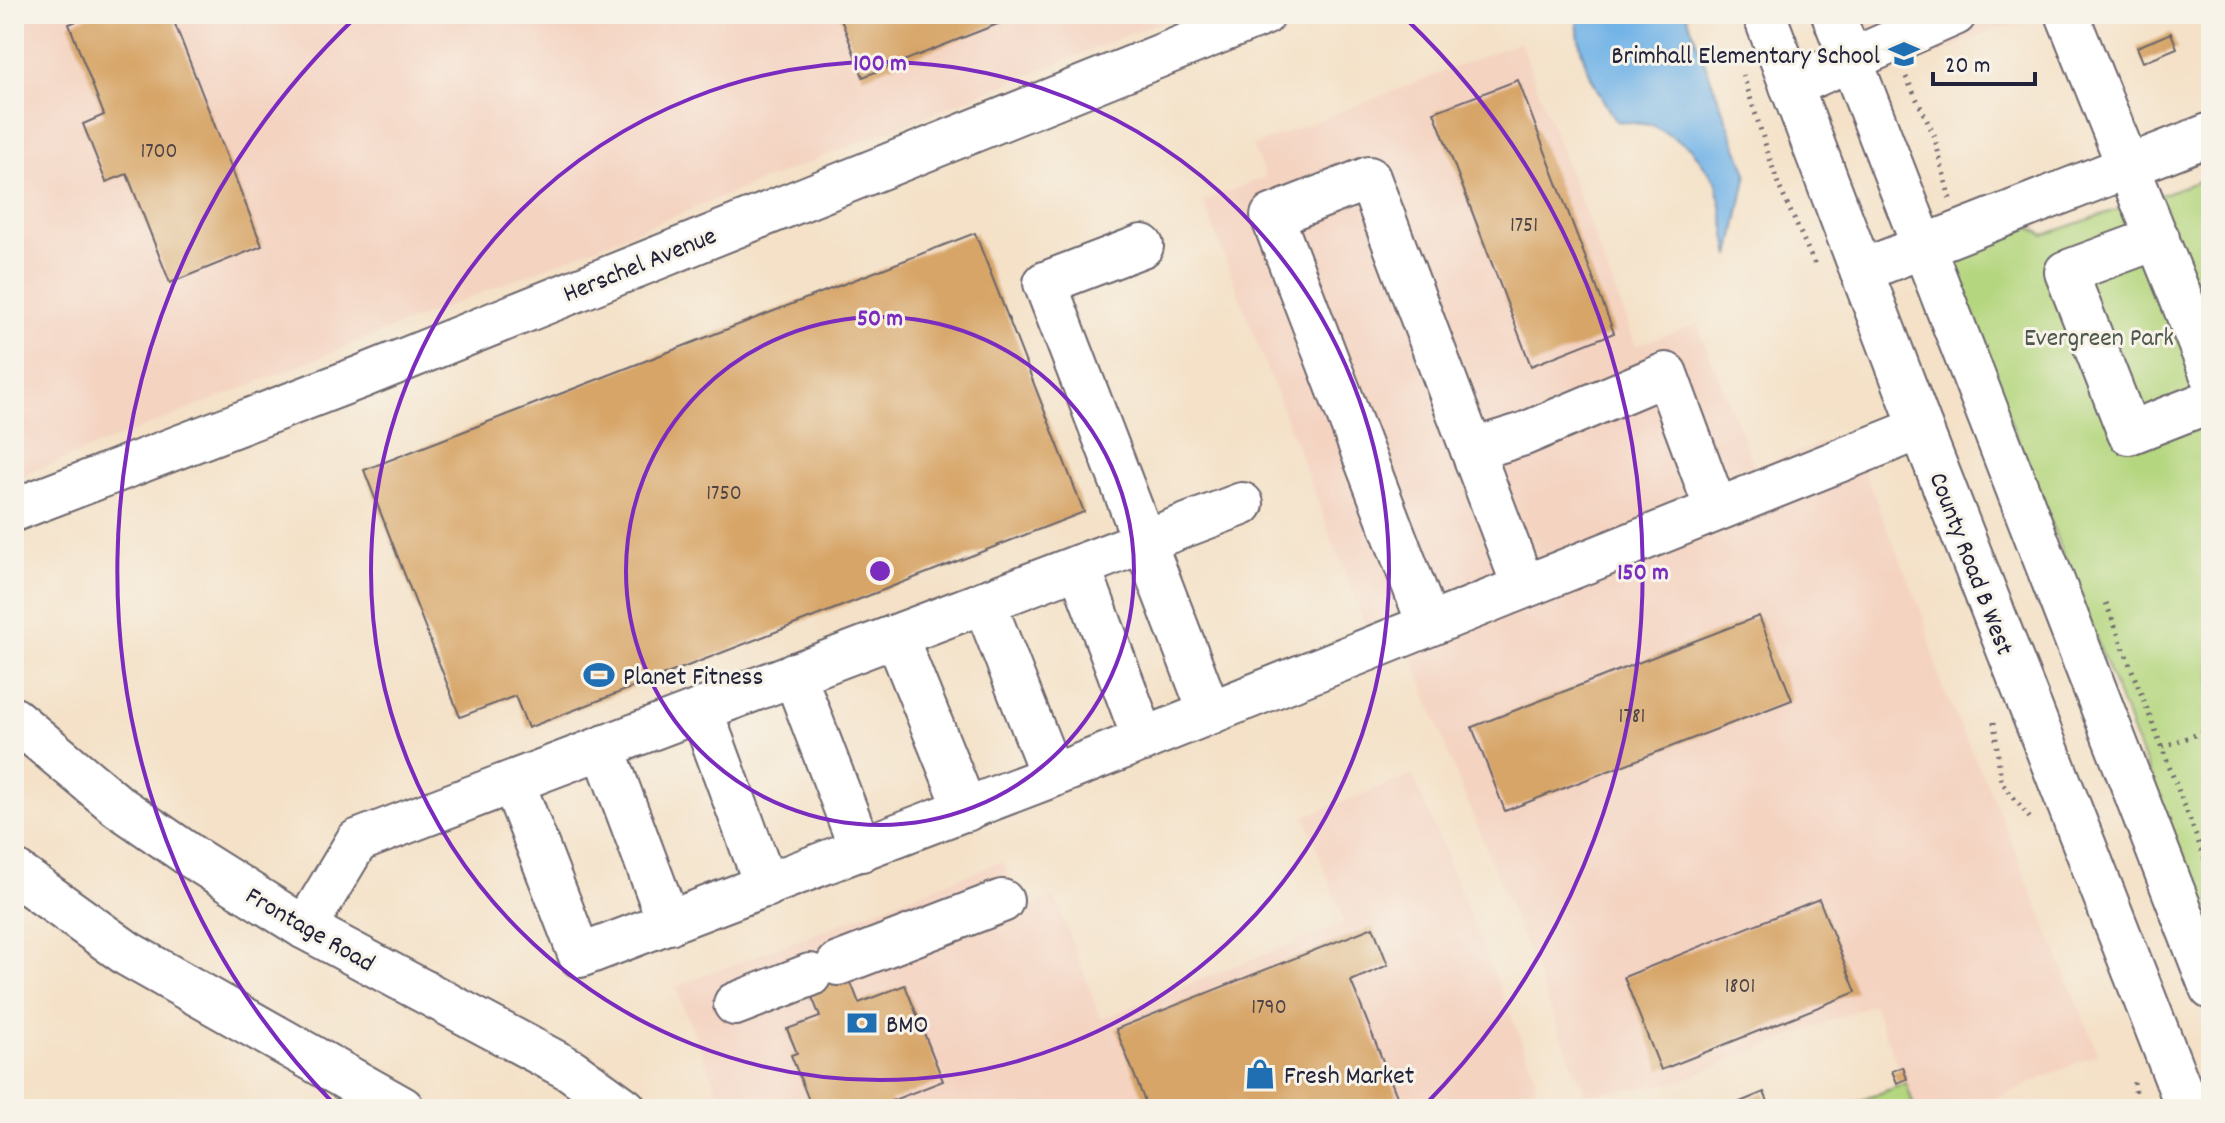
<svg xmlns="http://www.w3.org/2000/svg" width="2225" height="1123" font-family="Dekko,sans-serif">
<rect width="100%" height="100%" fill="#f7f3e8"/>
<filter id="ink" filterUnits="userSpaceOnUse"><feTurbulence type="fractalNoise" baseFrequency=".0125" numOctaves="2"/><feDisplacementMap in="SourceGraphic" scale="16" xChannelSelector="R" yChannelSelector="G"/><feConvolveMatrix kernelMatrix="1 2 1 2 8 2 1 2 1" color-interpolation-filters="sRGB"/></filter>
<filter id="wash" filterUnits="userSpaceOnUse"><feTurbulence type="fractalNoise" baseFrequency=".006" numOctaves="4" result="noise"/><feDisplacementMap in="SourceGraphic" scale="32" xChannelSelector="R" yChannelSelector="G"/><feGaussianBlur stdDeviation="1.8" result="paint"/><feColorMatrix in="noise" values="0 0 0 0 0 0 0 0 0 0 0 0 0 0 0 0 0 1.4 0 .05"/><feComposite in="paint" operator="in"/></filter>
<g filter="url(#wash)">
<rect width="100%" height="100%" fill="#f4e1c7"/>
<g fill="#f4d3c1">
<path d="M14,14H1181L14,479Z"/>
<path d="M1856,14H2067L1994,29L1881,79Z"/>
<path d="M1520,42L1636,346L1697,324L1755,468L1848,432L1924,618L1941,684L1995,802L2098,1053L1973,1109H1916L1873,1004L1672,1084L1585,1094L1451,761L1413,658L1364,623L1203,201L1266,177L1252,146Z"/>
<path d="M1413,775L1535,1075L1534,1109H725L675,987L1003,861L1024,909L1055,897L1101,1019L1344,923L1305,816Z"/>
</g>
<g fill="#b4d67e" stroke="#6b7c5c" stroke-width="2">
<path d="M2211,177V931L1949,265L1971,230L2023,224L2044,235Z"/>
<path d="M1906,1083L1915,1109H1839Z"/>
</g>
<path fill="#73b4e7" stroke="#4a6b91" stroke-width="2" d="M1578,14H1686L1747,173L1730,257L1717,183L1691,148L1652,125L1616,121C1597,92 1574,50 1578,14Z"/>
<g id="blocks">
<g fill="#d7a568">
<path d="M94,14H171L262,246L170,283L127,174L106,182L83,124L104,115L69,24Z"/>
<path d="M839,14H1023L863,77Z"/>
<path d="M2171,33L2177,48L2143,62L2137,47Z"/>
<path d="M1518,80L1614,333L1531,366L1434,112Z"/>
<path d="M975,233L1084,512L528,728L515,696L460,717L364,470Z"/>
<path d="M1759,616L1792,700L1505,811L1472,727Z"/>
<path d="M1819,899L1856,992L1661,1070L1624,977Z"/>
<path d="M1373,927L1388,965L1351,981L1402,1109H1148L1116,1029Z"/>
<path d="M832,949L846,970L859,1003L905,985L943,1081L891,1101L894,1109H818L815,1101L810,1103L791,1055L797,1053L787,1029L820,1017L807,984L804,960Z"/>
<path d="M1903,1067L1907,1079L1897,1083L1892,1071Z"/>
<path d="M1764,1092L1771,1109H1723Z"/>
</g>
</g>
</g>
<g filter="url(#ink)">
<use href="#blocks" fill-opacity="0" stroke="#6c656c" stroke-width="2"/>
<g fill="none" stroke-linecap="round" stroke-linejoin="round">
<g stroke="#6c656c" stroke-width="46">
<g id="minor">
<path d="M1764,14L1921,428L2188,1109"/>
<path d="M1833,14L2211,988"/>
<path d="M2067,14L2211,373"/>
<path d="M1791,86L1955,14"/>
<path d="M2158,238L2066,272L2129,433L2211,401"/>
<path d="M1142,246L1045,283L1210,713"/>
<path d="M1861,271L2211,134"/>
<path d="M1472,450L1524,434L1666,374L1716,509"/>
<path d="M14,510L361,377L1264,14"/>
<path d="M1079,566L1144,740"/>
<path d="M984,602L1052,776"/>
<path d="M1428,623L1272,216L1369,178L1523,585"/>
<path d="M896,636L966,810"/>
<path d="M794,674L861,850"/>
<path d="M701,710L766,886"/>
<path d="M14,719L118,806L192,857L305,928L571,1070L625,1109"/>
<path d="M603,747L669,923"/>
<path d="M513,782L580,956L1052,776L1921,428"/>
<path d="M305,928L357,841L1242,504"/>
<path d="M838,964L1002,901"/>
<path d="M735,1004L810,975"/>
</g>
</g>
<g stroke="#6c656c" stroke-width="48">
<path id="highway" d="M14,872L128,954L402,1109"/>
</g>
<g stroke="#6c656c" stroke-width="5" stroke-dasharray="2 6" stroke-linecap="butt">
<path d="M1743,75L1778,184L1816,267"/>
<path d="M1906,77L1934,135L1950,199"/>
<path d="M2106,603L2205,859"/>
<path d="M1994,722L2001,781L2032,821"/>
<path d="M2163,747L2211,729"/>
<path d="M2134,1082L2137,1109"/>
</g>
<use href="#minor" stroke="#fff" stroke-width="42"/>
<use href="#highway" stroke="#fff" stroke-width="44"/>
</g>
</g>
<g fill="none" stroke="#7b2cbf" stroke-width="4">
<circle cx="880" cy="571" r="254"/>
<circle cx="880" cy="571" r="509"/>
<path d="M336 1106A763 763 0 0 1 355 18M1405 18A763 763 0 0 1 1424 1106"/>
</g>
<defs>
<g id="school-bare" transform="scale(2.4)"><path d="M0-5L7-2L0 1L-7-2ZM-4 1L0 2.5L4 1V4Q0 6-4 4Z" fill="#1f6fb2" stroke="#f7f3e8" stroke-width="2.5" paint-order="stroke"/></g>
<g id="stadium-bare" transform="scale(2.4)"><path d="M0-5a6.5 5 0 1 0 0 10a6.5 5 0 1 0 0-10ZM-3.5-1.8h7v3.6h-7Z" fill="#1f6fb2" stroke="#f7f3e8" stroke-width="2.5" paint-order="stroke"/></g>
<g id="bank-bare" transform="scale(2.4)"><path d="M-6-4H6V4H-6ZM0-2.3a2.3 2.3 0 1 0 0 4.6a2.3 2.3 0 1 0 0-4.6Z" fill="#1f6fb2" stroke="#f7f3e8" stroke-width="2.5" paint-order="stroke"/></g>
<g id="shop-bare" transform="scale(2.4)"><path d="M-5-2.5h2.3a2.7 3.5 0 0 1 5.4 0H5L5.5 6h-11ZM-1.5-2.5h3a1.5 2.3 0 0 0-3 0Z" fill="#1f6fb2" stroke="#f7f3e8" stroke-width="2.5" paint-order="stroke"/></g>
</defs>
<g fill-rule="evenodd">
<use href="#school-bare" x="1904" y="54"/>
<use href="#stadium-bare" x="599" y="675"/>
<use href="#bank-bare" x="862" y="1023"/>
<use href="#shop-bare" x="1260" y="1074"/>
</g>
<g text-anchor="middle" stroke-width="6" stroke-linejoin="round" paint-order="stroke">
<g font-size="22" fill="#4f4346">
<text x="159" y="157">1700</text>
<text x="1524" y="231">1751</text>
<text x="724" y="499">1750</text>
<text x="1632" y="722">1781</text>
<text x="1740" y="992">1801</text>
<text x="1269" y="1013">1790</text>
</g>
<g font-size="26" fill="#22223b" stroke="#f7f3e8" text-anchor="start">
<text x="1880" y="63" text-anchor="end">Brimhall Elementary School</text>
<text x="623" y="684">Planet Fitness</text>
<text x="886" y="1032">BMO</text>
<text x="1284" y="1083">Fresh Market</text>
</g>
<g font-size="26" fill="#22223b" stroke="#f7f3e8">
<text transform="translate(639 263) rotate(-22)" y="9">Herschel Avenue</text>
<text transform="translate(1973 563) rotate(69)" y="9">County Road B West</text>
<text transform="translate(311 928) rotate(30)" y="9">Frontage Road</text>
</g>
<g font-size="26" fill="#4e584f" stroke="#f7f3e8">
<text x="2099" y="345">Evergreen Park</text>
</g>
</g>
<circle cx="880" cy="571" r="12" fill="#7b2cbf" stroke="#f7f3e8" stroke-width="4"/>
<g font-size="24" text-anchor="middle" font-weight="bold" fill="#7b2cbf" stroke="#f7f3e8" stroke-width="6" stroke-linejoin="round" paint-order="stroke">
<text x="880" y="70">100 m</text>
<text x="880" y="325">50 m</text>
<text x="1643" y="579">150 m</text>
</g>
<rect width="2225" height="1123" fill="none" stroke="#f7f3e8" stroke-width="48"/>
<path d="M1933 72v12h102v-12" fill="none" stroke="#22223b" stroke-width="4"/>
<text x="1945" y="72" font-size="24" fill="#22223b" stroke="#f7f3e8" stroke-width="6" paint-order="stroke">20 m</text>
</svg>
